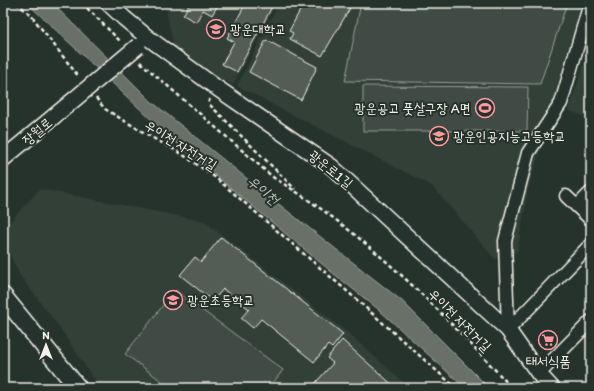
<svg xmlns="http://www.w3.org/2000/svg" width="594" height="391" font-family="Itim,'Poor Story',sans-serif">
<rect width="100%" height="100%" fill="#26332d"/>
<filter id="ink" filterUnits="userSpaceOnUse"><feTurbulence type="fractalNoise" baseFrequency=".025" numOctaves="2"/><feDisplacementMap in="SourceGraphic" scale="8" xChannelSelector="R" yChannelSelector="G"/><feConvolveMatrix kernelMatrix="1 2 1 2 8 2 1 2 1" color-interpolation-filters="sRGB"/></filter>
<g filter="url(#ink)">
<g fill="#333f39">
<path d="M165,3H276L233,85L175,54Z"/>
<path d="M279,3H584L528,190L517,253L495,259L432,186L237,86Z"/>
<path d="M591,41V118L569,111Z"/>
<path d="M40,189L204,221L348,333L410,388H100L59,327L19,274L3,239V229Z"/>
</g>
<g fill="#414b45" stroke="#9a9e96">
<path d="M361,3H567L540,84L345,81Z"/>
<path d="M363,86L528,87L527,131H363Z"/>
<path d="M175,290L283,370L269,388H171L125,354Z"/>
</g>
<path fill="#676f68" stroke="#9fa39b" d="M27,3H52L152,102L271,198L402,301L489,388H465L378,309L334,274L172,139Z"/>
<g fill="#525c55" stroke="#f4f1e8">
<path d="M190,3H219L212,15L203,10L196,22L183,15Z"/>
<path d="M246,3H274L237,72L222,64L234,42L227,38Z"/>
<path d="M304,3H353L322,56L290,39L293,33L289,31Z"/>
<path d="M266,40L317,67L301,100L249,72Z"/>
<path d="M221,237L343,334L332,348L328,345L314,362L261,319L253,328L241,318L249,309L223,289L213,301L180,275L195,257L201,262Z"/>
<path d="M342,340L396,388H311L333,363L327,358Z"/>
</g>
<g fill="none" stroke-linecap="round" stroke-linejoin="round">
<g stroke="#f4f1e8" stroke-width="15">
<g id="minor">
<path d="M566,196L591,220"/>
<path d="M577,206L591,192"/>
<path d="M508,330L505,241L528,153L561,103L590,3"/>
<path d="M508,330L591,244"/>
<path d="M539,374L591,321"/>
</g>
</g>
<g stroke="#f4f1e8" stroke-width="18">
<g id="tertiary">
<path d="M108,3L124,18L147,37L217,88L332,167L508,330L539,374L552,388"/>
<path d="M3,159L70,103"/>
</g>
</g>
<g stroke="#f4f1e8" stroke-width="20">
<path id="secondary" d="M3,296L78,388"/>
</g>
<g stroke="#f4f1e8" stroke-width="2.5" stroke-dasharray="4 3" stroke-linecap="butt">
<path d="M16,3L30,14L79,77"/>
<path d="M82,3L121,42"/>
<path d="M140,62L274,178C365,232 441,311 512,388"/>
<path d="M96,98L105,109L153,138L182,154L216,178L348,292L456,388"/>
<path d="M210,99L208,103L295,189"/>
</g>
<use href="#minor" stroke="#26332d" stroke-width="12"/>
<use href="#tertiary" stroke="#26332d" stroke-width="15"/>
<use href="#secondary" stroke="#26332d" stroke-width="17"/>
<g stroke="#f4f1e8" stroke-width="18" stroke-linecap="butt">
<path id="tertiary-bridge" d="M70,103L138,46"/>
</g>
<use href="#tertiary-bridge" stroke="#26332d" stroke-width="15"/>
</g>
</g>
<defs>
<g id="university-ring" transform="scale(1)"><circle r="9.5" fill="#26332d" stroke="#ff9aa2" stroke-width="1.5"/><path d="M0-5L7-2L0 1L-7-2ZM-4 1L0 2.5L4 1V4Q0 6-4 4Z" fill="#ff9aa2"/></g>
<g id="stadium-ring" transform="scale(1)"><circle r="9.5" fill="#26332d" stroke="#ff9aa2" stroke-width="1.5"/><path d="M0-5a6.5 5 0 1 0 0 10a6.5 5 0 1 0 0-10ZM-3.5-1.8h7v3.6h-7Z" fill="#ff9aa2"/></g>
<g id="school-ring" transform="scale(1)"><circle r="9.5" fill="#26332d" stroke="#ff9aa2" stroke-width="1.5"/><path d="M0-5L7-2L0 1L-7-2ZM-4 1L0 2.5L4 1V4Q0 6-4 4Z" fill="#ff9aa2"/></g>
<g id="supermarket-ring" transform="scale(1)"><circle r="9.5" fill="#26332d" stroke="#ff9aa2" stroke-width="1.5"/><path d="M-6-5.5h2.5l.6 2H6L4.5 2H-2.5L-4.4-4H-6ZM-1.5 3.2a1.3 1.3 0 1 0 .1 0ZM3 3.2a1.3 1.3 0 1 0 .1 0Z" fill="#ff9aa2"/></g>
</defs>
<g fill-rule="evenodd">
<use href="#university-ring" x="216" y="29"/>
<use href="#stadium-ring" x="485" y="108"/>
<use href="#school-ring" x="439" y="136"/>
<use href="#school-ring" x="173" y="300"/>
<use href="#supermarket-ring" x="548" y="340"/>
</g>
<g text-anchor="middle" stroke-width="4" stroke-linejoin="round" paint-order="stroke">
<g font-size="14" fill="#f4f1e8" stroke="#26332d" text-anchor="start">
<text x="230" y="34">광운대학교</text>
<text x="471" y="113" text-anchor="end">광운공고 풋살구장 A면</text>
<text x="453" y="141">광운인공지능고등학교</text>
<text x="187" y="305">광운초등학교</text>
<text x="548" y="366" text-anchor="middle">태서식품</text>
</g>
<g font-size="14" fill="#f4f1e8" stroke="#26332d">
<text transform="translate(37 131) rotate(-40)" y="5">장월로</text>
<text transform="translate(181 145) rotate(32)" y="5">우이천 자전거길</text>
<text transform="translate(331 169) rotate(39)" y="5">광운로1길</text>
<text transform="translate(460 320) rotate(45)" y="5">우이천 자전거길</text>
</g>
<g font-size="15" font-style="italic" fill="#bcbdb5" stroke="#26332d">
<text transform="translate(263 190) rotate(40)" y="5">우이천</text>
</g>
</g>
<rect width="594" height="391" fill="none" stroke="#26332d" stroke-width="16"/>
<rect x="8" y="8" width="578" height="375" fill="none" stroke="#f4f1e8" stroke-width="1.5" filter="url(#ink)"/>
<g transform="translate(46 345)" stroke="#26332d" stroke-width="3" paint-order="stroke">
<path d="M0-3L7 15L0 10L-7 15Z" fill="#f4f1e8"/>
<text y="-6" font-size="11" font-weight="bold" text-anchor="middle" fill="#f4f1e8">N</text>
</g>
</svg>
